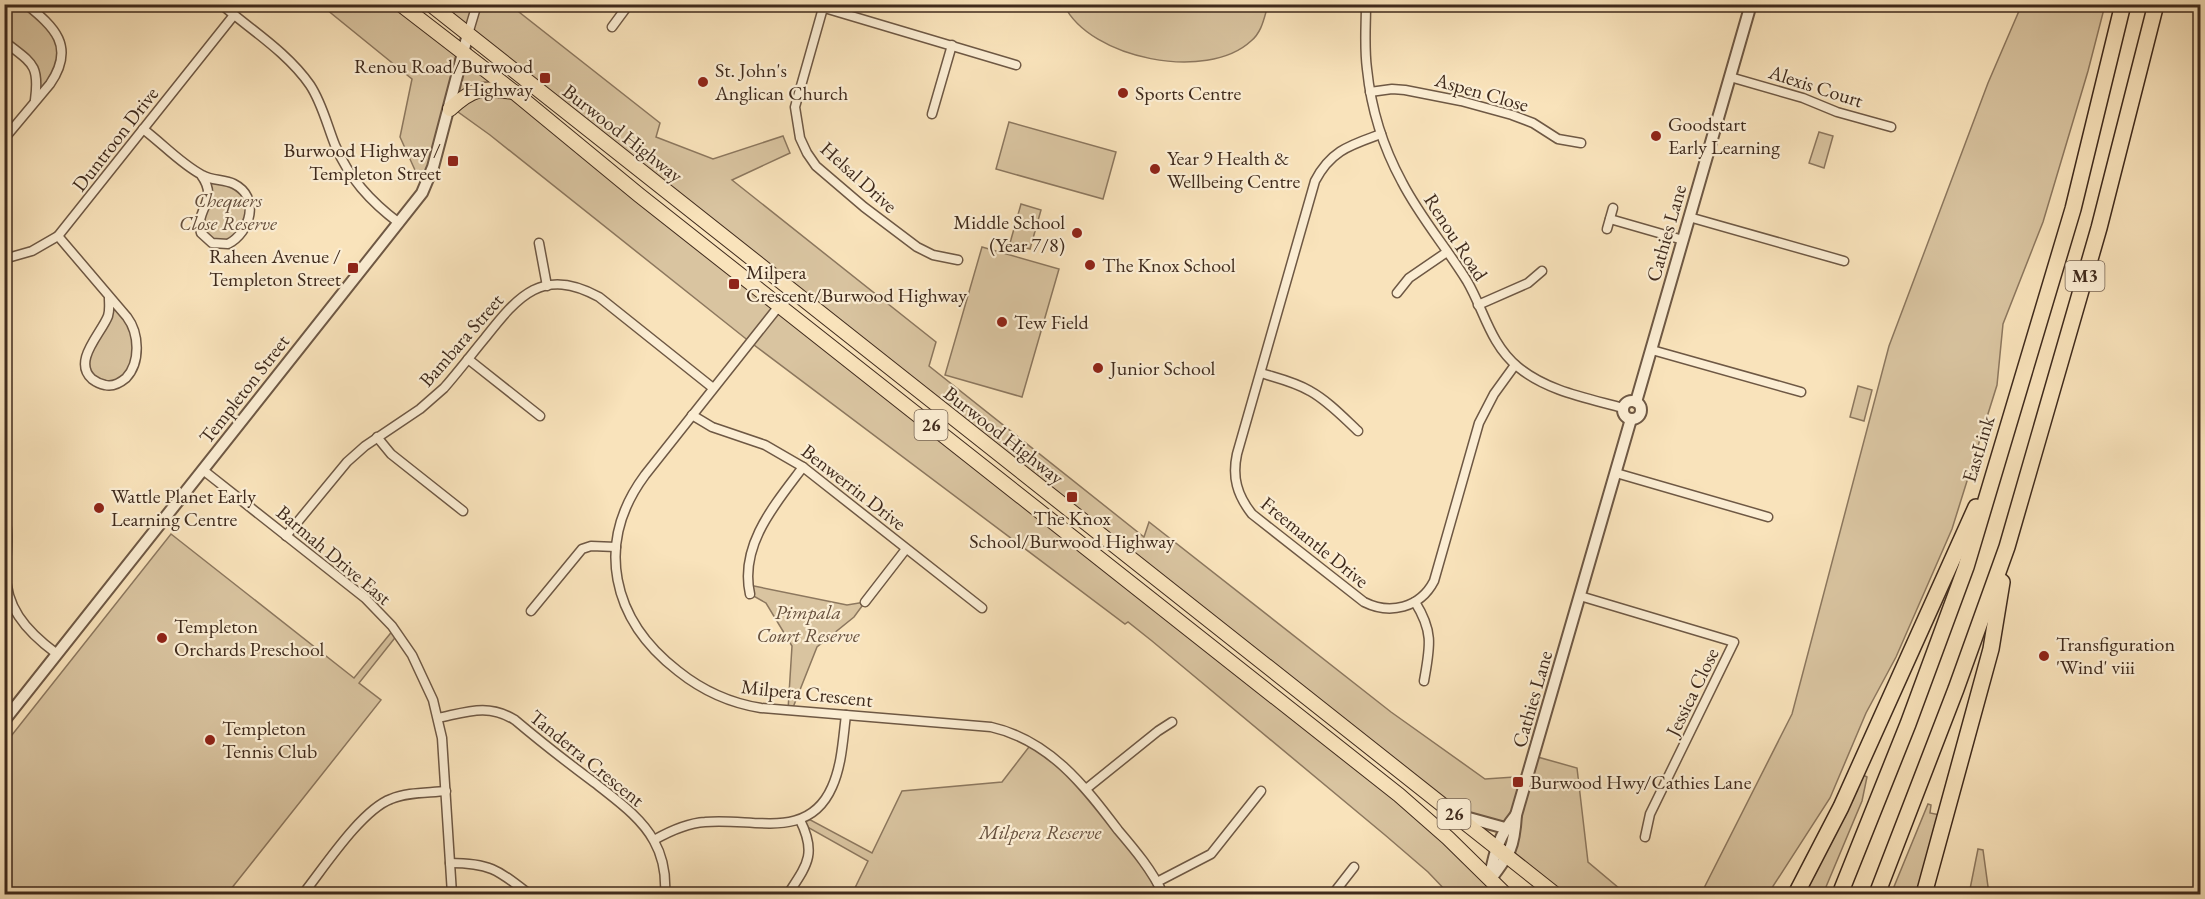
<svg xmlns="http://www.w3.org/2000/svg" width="2205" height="899" font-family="'EB Garamond',serif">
<rect width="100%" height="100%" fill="#f9e3bb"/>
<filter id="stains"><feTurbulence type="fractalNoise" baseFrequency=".00333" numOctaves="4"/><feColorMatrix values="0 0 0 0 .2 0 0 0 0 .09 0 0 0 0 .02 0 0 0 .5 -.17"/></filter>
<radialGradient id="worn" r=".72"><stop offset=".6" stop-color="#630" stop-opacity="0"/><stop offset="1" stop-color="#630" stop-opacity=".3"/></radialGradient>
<g fill="#d9c4a0" stroke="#8c775e" stroke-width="1.5">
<path d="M2022,4L2105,5L2088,71L2043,222L2003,324L1997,385L1952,529L1896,657L1866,713L1830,798L1768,894H1701L1792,714L1889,346L1988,83Z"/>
<path d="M4,5H26L57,34L59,66L35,101L37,76L5,41Z"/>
<path d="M321,5H399L1399,795L1505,894H1449L1428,872L1385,835L1152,641L1128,622L1125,624L750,342L490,135L451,107L424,190L400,137L412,79Z"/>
<path d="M430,5H510L660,123L656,137L713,159L783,136L790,153L732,180L936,342L929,366L1144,537L1149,522L1391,712L1485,779L1528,776L1534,756L1577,768L1588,862L1626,894H1555L1508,857L1515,833L1455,815Z"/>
<path d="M1064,5V4L1268,5C1264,18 1262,32 1251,41C1207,82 1090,59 1064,5Z"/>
<path d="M1009,122L1116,152L1103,199L996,169Z"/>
<path d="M1819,132L1833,136L1824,168L1809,163Z"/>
<path d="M201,175L243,190L249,219L224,245L201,233L207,203Z"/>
<path d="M1021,204L1041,210L1030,249L1010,243Z"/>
<path d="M982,247L1059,269L1022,397L945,375Z"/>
<path d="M109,298L135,332L132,367L118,383L97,382L85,362L106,320Z"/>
<path d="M1858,386L1872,390L1864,421L1850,417Z"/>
<path d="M171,534L354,678L394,629L398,634L359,683L381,700L227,894H5L4,745Z"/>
<path d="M749,585L847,605L865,602L854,617L817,647L792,710H788L792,646L766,603L750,594Z"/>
<path d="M1032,743L1081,782L1163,894H852L868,861L802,824L805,817L872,853L902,791L1002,782Z"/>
<path d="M1863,775L1867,777L1862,801L1823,894H1804Z"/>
<path d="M1928,804L1931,805L1930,813L1940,815L1918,894H1891Z"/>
<path d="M1978,849L1983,850L1989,894H1969Z"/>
</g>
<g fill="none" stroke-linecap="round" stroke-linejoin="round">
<g stroke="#6e5844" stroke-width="11">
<g id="minor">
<path d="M221,4C251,30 287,52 310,85C322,103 327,125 335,145C349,178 370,201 399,223"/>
<path d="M811,4L1016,65"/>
<path d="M1366,4C1366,26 1364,47 1367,69C1371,108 1383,147 1402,182C1420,217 1446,247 1467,281C1484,310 1490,344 1518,367C1547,391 1587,398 1623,408"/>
<path d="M823,8L795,107L800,138L807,153L816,166L864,207L917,247L933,255L958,260"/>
<path d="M612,27L629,4"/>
<path d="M468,34L477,4"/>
<path d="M4,41C31,63 40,63 35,100"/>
<path d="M1730,77L1803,98L1837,112L1891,127"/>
<path d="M1370,92L1392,89L1405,90L1461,101L1512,115L1533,123L1558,139L1581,143"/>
<path d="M932,114L952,45"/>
<path d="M143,129C163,144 181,164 202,175C212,181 224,179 234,184C260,197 251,232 228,244L212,243L201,233C194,209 220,201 201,175"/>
<path d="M1381,134C1351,145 1331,150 1315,181L1237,454C1232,477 1237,495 1252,514L1364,602C1390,615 1420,608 1434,581L1479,423L1494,394L1515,365"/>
<path d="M4,139L50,84C76,46 54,27 26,4"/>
<path d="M1689,217L1844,261"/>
<path d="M1610,219L1683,240"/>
<path d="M1607,229L1613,208"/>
<path d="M58,236L127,317C139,333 141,362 126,378C120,383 113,387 105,385C100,384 96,382 92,379C72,361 101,334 108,316C110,310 109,304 109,298"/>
<path d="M539,243L547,286"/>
<path d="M4,259L32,251L58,236L234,15"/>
<path d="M1397,293L1409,278L1447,252"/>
<path d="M1478,305L1528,283L1542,271"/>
<path d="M779,306L645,475C594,544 612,620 678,671C703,691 729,703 761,708L991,727C1049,740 1084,785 1118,830C1135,850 1152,870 1163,894"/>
<path d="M1652,350L1801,392"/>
<path d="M468,359L540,416"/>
<path d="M1261,373C1277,378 1295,382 1310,391C1328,401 1343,417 1358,431"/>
<path d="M692,415L712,427L765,445L803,467L982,608"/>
<path d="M377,437L391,454L463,511"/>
<path d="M203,470L365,598L392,626L412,655L433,700L442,738L452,894"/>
<path d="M1616,473L1768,517"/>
<path d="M4,513C9,530 7,547 6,565C3,606 26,631 57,654"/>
<path d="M286,536L347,462L365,446L420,409L444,388C458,372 471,355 485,338C518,296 543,266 599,297L713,388"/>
<path d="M750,594C739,545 776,503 803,467"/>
<path d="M1580,596L1734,642L1650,814L1645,837"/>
<path d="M865,602L906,549"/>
<path d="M1415,602C1434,632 1430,647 1424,681"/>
<path d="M531,611L582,549L591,546L616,547"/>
<path d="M438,718C467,712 488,703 515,720C541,742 568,763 595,783C616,800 641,817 654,841C663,857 666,877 665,894"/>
<path d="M1086,789L1158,731L1172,722"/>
<path d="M654,840C670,831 687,823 705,822C751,817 808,842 832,787C842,765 843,738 846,715"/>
<path d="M450,863C490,863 498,870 529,894"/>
<path d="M1157,882L1211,854L1261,791"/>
<path d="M303,894C323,869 361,810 391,799C407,792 428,793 446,791"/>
<path d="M788,894C807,865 817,854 800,820"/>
<path d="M1333,894L1354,867"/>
</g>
</g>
<g stroke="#6e5844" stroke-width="14">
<g id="tertiary">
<circle cx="1632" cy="410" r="9"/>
<path d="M1636,402L1751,4"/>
<path d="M4,721L422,193L433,167L468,34"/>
<path d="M1458,815L1505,828"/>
<path d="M1490,876C1495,850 1499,836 1516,815"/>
<path d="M1490,880C1510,854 1514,848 1516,815L1631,419"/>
</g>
</g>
<g stroke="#3f2a1c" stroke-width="16">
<g id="trunk">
<path d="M400,4L514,92L639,195L1399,795L1448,838L1505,894"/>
<path d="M430,4L1555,894"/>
<path d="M450,109C475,86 482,88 514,92"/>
</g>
</g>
<g stroke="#3f2a1c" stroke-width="18">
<g id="motorway">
<path d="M1796,894L1841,807L1976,507"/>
<path d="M1840,894L1908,724L1966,567L2073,209L2123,4"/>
<path d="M1877,894L1956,689L2007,547L2099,228L2156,4"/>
<path d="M1924,894L1991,649L2002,582"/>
</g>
</g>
<use href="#minor" stroke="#fbedd3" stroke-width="8"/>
<use href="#tertiary" stroke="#fbedd3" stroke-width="10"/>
<use href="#trunk" stroke="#f9e3bb" stroke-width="14"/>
<use href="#motorway" stroke="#f9e3bb" stroke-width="15"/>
</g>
<g fill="#8f2418" stroke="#fbedd3" stroke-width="2">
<rect x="539" y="72" width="12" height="12" rx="3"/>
<circle cx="703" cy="82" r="6"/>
<circle cx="1123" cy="93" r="6"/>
<circle cx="1656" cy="136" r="6"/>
<rect x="447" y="155" width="12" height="12" rx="3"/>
<circle cx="1155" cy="169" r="6"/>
<circle cx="1077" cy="233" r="6"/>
<circle cx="1090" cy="265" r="6"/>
<rect x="347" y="262" width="12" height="12" rx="3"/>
<rect x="728" y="278" width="12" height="12" rx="3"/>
<circle cx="1002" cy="322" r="6"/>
<circle cx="1098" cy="368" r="6"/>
<rect x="1066" y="491" width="12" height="12" rx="3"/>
<circle cx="99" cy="508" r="6"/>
<circle cx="162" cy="638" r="6"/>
<circle cx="2044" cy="656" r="6"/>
<circle cx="210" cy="740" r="6"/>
<rect x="1512" y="776" width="12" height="12" rx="3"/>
</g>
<g text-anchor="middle" stroke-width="4.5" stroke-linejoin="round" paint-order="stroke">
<g fill="#fbedd3" stroke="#776453" stroke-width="1.5">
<rect x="2065.5" y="261" width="39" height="30" rx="4.5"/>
<rect x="914.5" y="410" width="33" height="30" rx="4.5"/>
<rect x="1437.5" y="799" width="33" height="30" rx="4.5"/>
</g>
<g font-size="18" font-weight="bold" fill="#3f2a1c">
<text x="2085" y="282">M3</text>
<text x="931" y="431">26</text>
<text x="1454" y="820">26</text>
</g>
<g font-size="20" fill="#3f2a1c" stroke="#fbedd3" text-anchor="start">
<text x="533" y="73" text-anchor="end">Renou Road/Burwood<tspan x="533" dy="23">Highway</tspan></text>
<text x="715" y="77">St. John's<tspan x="715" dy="23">Anglican Church</tspan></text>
<text x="1135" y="100">Sports Centre</text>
<text x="1668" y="131">Goodstart<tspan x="1668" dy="23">Early Learning</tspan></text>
<text x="441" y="157" text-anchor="end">Burwood Highway /<tspan x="441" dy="23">Templeton Street</tspan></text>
<text x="1167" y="165">Year 9 Health &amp;<tspan x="1167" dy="23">Wellbeing Centre</tspan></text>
<text x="1065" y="229" text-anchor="end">Middle School<tspan x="1065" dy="23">(Year 7/8)</tspan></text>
<text x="341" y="263" text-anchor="end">Raheen Avenue /<tspan x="341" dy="23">Templeton Street</tspan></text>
<text x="1102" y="272">The Knox School</text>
<text x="746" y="279">Milpera<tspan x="746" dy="23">Crescent/Burwood Highway</tspan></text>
<text x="1014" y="329">Tew Field</text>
<text x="1110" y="375">Junior School</text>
<text x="111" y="503">Wattle Planet Early<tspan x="111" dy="23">Learning Centre</tspan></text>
<text x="1072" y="525" text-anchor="middle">The Knox<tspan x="1072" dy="23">School/Burwood Highway</tspan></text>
<text x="174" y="633">Templeton<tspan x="174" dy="23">Orchards Preschool</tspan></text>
<text x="2056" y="651">Transfiguration<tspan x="2056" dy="23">'Wind' viii</tspan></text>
<text x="222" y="735">Templeton<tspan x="222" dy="23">Tennis Club</tspan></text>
<text x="1530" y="789">Burwood Hwy/Cathies Lane</text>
</g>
<g font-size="20" fill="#3f2a1c" stroke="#fbedd3">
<text transform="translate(1816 86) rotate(18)" y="7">Alexis Court</text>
<text transform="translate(1482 92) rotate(16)" y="7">Aspen Close</text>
<text transform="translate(623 133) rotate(38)" y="7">Burwood Highway</text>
<text transform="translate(115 139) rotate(-52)" y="7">Duntroon Drive</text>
<text transform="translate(859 177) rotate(42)" y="7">Helsal Drive</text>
<text transform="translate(1666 233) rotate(-74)" y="7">Cathies Lane</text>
<text transform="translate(1456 237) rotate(57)" y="7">Renou Road</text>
<text transform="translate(461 340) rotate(-49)" y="7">Bambara Street</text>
<text transform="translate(244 389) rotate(-52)" y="7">Templeton Street</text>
<text transform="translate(1004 435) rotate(38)" y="7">Burwood Highway</text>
<text transform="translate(1978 449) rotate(-73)" y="7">EastLink</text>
<text transform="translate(854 487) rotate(38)" y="7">Benwerrin Drive</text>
<text transform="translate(1315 542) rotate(39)" y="7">Freemantle Drive</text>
<text transform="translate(334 555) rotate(40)" y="7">Barmah Drive East</text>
<text transform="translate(1692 692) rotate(-64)" y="7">Jessica Close</text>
<text transform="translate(807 693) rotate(6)" y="7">Milpera Crescent</text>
<text transform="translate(1532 699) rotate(-74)" y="7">Cathies Lane</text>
<text transform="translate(587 758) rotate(39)" y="7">Tanderra Crescent</text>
</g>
<g font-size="20" font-style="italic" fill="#66503d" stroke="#fbedd3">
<text x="228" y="207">Chequers<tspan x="228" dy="23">Close Reserve</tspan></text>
<text x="808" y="619">Pimpala<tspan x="808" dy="23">Court Reserve</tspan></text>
<text x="1040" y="839">Milpera Reserve</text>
</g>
</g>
<rect width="2205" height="899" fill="none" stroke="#f9e3bb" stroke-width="24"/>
<rect x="6" y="6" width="2193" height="887" fill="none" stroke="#3f2a1c" stroke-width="3"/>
<rect x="12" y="12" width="2181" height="875" fill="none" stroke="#3f2a1c" stroke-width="1.5"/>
<rect width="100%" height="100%" filter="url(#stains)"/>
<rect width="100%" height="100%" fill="url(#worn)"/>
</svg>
